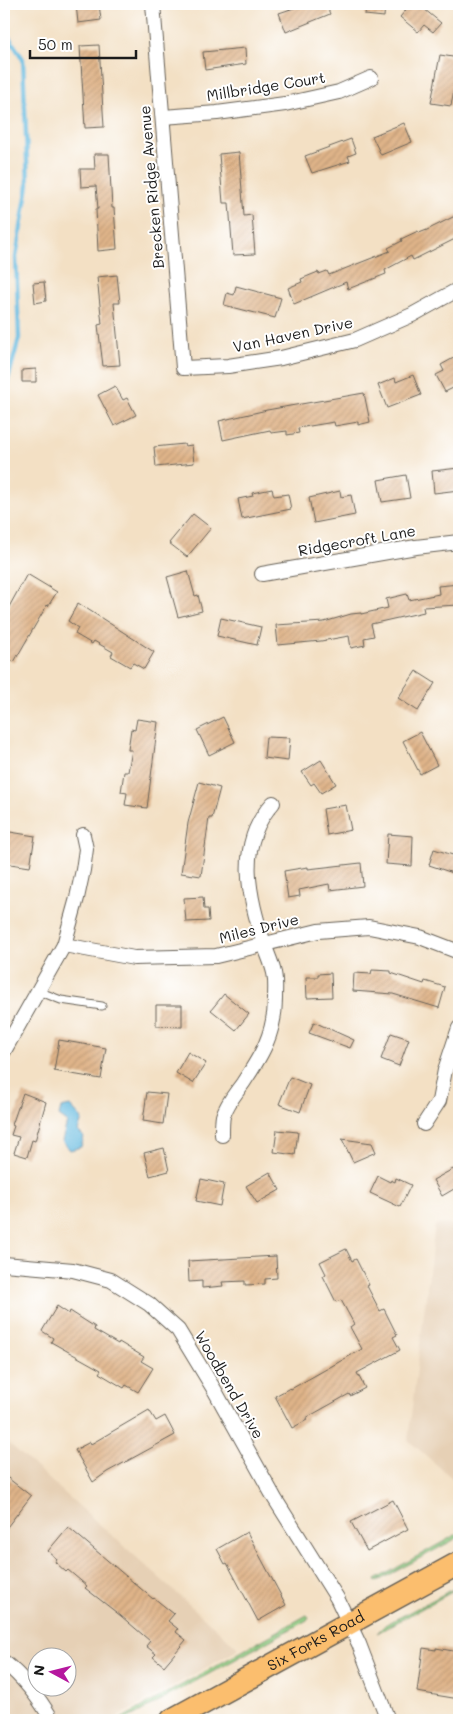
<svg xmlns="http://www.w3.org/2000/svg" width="463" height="1724" font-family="Mali,sans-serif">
<defs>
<pattern id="grass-tufts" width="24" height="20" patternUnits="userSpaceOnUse" patternTransform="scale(1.25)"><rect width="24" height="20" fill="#8eca7f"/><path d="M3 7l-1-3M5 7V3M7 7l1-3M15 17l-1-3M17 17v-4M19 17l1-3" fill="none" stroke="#7aad6d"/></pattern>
<pattern id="building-hatch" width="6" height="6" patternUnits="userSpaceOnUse" patternTransform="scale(1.25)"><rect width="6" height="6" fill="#dfb489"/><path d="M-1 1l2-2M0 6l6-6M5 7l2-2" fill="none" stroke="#bf9a76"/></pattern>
</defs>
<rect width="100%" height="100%" fill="#fff"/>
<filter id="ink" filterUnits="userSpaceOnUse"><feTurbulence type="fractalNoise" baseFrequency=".02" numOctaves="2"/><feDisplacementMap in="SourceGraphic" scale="10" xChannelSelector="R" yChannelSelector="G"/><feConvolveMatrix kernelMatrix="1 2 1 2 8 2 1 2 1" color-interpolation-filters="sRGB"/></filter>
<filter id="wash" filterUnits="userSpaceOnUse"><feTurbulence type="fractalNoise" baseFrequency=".0096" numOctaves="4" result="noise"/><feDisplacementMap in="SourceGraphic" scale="20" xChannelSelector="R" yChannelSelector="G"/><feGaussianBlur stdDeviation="1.12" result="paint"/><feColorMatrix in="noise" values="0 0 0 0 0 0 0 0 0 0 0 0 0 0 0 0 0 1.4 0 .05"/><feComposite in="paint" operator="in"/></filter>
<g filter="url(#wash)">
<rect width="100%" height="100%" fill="#f3e0c4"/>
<g fill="#e6d0b5" fill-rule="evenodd">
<path d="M459,1224V1484L408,1440L435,1225Z"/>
<path d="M4,1439L239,1649L112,1720H4ZM38,1656H68V1686H38Z"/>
</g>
<g fill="url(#grass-tufts)" stroke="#55734e">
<path d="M459,1533V1537L376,1582L375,1580Z"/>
<path d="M459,1586V1588L377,1633L385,1625Z"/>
<path d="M307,1615L309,1617L307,1620L125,1720H119Z"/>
</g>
<path fill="#61b8de" stroke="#3e6a7d" d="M70,1106L82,1119L78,1131L84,1137L81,1147L70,1150L62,1141L67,1122L59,1116L61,1108Z"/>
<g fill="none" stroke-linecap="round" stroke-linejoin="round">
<path stroke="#61b8de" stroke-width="4.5" d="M4,30L23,59L28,185L16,257L19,338L4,394"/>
</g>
<g id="blocks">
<g fill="url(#building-hatch)">
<path d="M76,4H99L101,20L78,23Z"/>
<path d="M295,4H326L330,14L286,32L279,13L297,7Z"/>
<path d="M366,4H385L384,17L365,15Z"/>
<path d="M411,4H418L441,23L433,32L424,25L418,32L400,17Z"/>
<path d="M99,45L104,127L85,128L80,46Z"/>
<path d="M245,48L246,64L205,70L203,52Z"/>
<path d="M440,55L459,58V72H457L451,106L431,103Z"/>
<path d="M404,123L412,142L381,155L372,136Z"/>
<path d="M351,139L356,153L348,156L350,161L312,173L305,156Z"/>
<path d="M239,152L244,216L252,215L255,254L233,255L229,203H223L219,154Z"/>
<path d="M94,154H109L112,208H114L117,249L98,251L96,209H98L96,186L81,187L80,169H95Z"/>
<path d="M459,214V237L413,260L411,256L385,270L386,274L348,289L346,282L294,304L288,288L302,282L301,279L318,272L319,274L327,271L329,275L390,251L388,248L402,241L401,239L418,231L419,233L427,230Z"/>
<path d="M117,275L120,303H114L120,365L103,366L98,325L102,324L97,277Z"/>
<path d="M44,282L46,301L35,303L33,283Z"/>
<path d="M236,286L281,298L275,318L224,305L227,293L234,295Z"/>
<path d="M459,355V385L445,392L436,375L444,371L441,365Z"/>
<path d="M36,369V382H22V370Z"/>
<path d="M413,375L421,395L387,408L378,385L395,378L396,382Z"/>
<path d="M115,386L123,400L127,398L136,415L114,426L98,395Z"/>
<path d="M364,393L370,422L358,425V422L335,426L334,422L298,428L299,433L287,435V431L271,433L270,430L223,440L219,421L267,410Z"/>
<path d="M184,444L185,446L192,445L194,463L156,467L154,447Z"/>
<path d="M459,468V490L434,493L432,471Z"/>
<path d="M406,475L410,498L382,502L378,480Z"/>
<path d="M272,489L274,496L288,494L291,509L242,519L238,499L253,496L252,493Z"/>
<path d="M340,491L341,497L351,495L355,515L314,523L309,498Z"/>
<path d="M193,514L211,528L187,557L169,543Z"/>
<path d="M188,571L195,596L198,595L202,611L178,617L167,577Z"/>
<path d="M27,574L57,592L48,606L47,605L14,662L4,656V616Z"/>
<path d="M459,584V605L423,607L424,612L371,624L374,636L364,638L365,645L351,648L349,636L321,641L278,645L276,625L324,622L351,614L361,613V614L388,608L386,599L407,594L409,600L439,594L438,586Z"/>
<path d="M78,603L154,652L144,669L133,663L130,667L111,656L113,652L94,641L92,644L75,634L78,628L68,621Z"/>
<path d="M221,618L261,627L257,645L217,636Z"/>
<path d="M416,671L435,683L418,711L398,698Z"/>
<path d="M223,717L235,742L209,755L197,730Z"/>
<path d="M137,719L158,722L147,808L125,805L127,793L121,792L124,772H128L132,750H128L131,729L135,730Z"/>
<path d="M420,732L437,765L420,774L403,741Z"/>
<path d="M266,737L290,738L288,761L264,758Z"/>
<path d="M321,760L336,784L321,793L314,783L311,785L302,772Z"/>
<path d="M199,782L220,788L212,818H209L201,876L181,873L188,823Z"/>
<path d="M346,805L351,830L327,835L323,809Z"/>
<path d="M4,831L35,836L30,867L4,863Z"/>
<path d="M388,834L413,836L412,866L386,864Z"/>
<path d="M434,849L459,857V875L429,865Z"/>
<path d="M361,863L363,886L330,890L329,884L299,890L300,896L288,898L284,871L308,867V869Z"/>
<path d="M203,897L204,909H208L209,921L186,922L184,898Z"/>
<path d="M372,970L391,971V973L424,984L425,981L445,987L439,1008L393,994L353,991L354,973L371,974Z"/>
<path d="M331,973L332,997L307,998L306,977H318V974Z"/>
<path d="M224,994L249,1014L236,1030L211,1010Z"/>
<path d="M156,1005H182V1027L156,1026Z"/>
<path d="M314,1022L354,1040L350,1048L309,1033Z"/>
<path d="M391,1033L409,1039L399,1066L381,1059Z"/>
<path d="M59,1040L106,1048L101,1079L54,1071Z"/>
<path d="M188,1052L206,1063L193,1083L176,1073Z"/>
<path d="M290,1077L310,1085L300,1112L279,1104Z"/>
<path d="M147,1092L167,1094L163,1124L143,1121Z"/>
<path d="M23,1093L46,1102L35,1141L32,1140L27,1157L14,1153L19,1137L11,1135L14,1126L12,1125Z"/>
<path d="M277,1130L298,1132L295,1155L274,1152Z"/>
<path d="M342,1139L372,1143L376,1152L353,1162Z"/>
<path d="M164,1148L169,1171L150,1176L144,1153Z"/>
<path d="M453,1169L459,1180V1186L442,1196L433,1180Z"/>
<path d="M270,1172L280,1190L257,1203L246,1186Z"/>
<path d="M378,1176L390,1182L391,1180L395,1182L396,1178L411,1185L400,1207L370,1193Z"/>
<path d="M201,1179L224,1184L220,1206L196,1201Z"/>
<path d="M346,1249L352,1261L356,1259L369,1285L367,1286L380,1311L384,1309L397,1335L393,1337L400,1350L357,1373L365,1388L350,1396L349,1394L306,1418L307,1420L292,1428L275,1396L290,1388L291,1389L362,1349L350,1327L354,1324L341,1300L336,1302L323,1276L326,1274L320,1262Z"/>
<path d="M276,1256L277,1278L265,1279V1284L245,1285V1281L222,1282L223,1286L202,1288V1281L189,1282L188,1261Z"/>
<path d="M57,1306L69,1314L70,1311L95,1327L94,1330L118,1344L119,1342L144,1357L141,1361L153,1368L138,1392L126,1385L124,1388L99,1373L101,1370L51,1342L53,1338L42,1331Z"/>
<path d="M149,1410L156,1421L165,1416L175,1435L107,1472L93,1482L75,1450L90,1442L91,1444Z"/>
<path d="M4,1475L31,1496L4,1531Z"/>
<path d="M393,1500L408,1529L367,1551L351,1522Z"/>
<path d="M68,1527L153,1599L154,1598L174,1614L168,1621L178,1629L176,1632L186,1640L164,1666L153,1657L156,1654L146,1646L150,1641L121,1616L85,1588L87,1586L68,1570L66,1572L55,1562L57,1559L48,1551Z"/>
<path d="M247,1532L286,1605L258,1621L227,1563L225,1564L217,1549Z"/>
<path d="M423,1648L436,1650V1648L459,1652V1699L417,1692Z"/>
</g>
</g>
</g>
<g filter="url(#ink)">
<use href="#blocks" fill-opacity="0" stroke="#676157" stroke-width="1"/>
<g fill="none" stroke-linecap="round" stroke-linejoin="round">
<g stroke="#676157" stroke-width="9">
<path id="service" d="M38,991L61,1000L102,1006"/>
</g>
<g stroke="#676157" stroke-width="16">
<g id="minor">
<path d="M153,4L183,368L228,366L281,358L355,340L412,315L459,289"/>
<path d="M163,117L217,113L285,104L339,92L371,78"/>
<path d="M262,574L416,547L459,542"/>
<path d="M64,945L134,958L216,956L318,931L369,927L420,937L459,952"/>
<path d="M4,1051L64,945L77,898L83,870L86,849L83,835"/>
<path d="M424,1124L439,1101L445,1070L459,1028"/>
<path d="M222,1135C222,1128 222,1121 223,1116C227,1103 236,1093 243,1083C261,1056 275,1034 275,999C275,991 276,981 274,973C272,963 267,953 264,944C249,895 235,845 273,803"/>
<path d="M4,1264L73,1270L111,1280L149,1304L178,1330L215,1391L275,1499L337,1598L359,1644L388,1720"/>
<path d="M4,1662C24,1678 39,1698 52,1720"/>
</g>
</g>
<g stroke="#676157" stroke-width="25">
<g id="primary">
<path id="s1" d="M172,1720L459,1563"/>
</g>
</g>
<use href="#service" stroke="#fff" stroke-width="7"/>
<use href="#minor" stroke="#fff" stroke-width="14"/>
<use href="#primary" stroke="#fbbe6e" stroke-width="22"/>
</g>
</g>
<g text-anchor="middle" stroke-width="4" stroke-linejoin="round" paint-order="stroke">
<g font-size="15" fill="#1c1c1c" stroke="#fff">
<text transform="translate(266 87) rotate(-9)" y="5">Millbridge Court</text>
<text transform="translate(152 187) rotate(-95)" y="5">Brecken Ridge Avenue</text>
<text transform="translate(293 335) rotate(-12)" y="5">Van Haven Drive</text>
<text transform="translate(357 541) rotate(-10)" y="5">Ridgecroft Lane</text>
<text transform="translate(259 929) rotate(-14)" y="5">Miles Drive</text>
<text transform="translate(229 1385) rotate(60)" y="5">Woodbend Drive</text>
<text dy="5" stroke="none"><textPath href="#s1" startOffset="164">Six Forks Road</textPath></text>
</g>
</g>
<rect width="463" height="1724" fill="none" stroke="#fff" stroke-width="20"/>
<g transform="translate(52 1672) rotate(277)"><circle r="24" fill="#ffffff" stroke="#a4a4a4"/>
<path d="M0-4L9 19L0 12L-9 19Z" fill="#b5179e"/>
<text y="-8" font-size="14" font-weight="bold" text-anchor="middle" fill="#1c1c1c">N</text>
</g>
<path d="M30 50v8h106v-8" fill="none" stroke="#1c1c1c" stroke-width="2.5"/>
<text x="38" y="50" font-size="15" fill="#1c1c1c" stroke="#ffffff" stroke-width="4" paint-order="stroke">50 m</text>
</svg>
